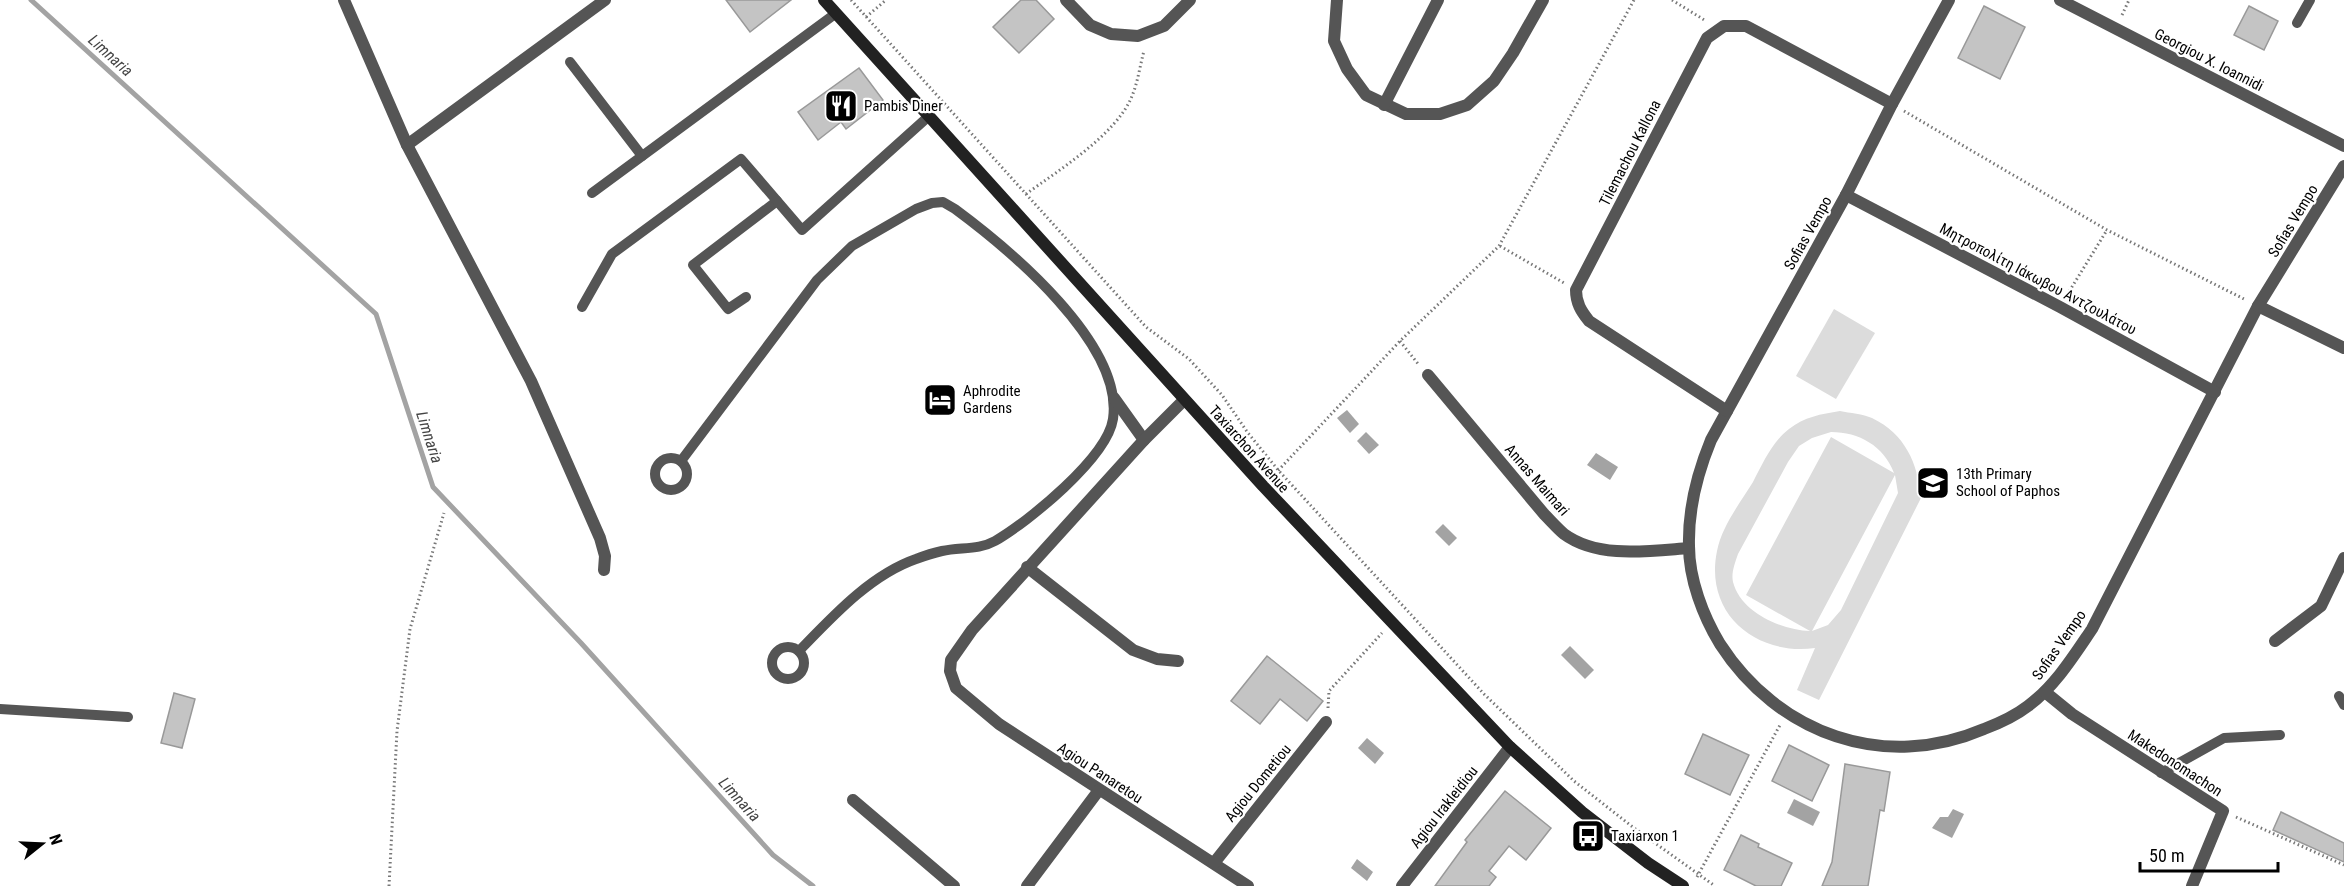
<svg xmlns="http://www.w3.org/2000/svg" width="2344" height="886" font-family="'Roboto Condensed',sans-serif">
<rect width="100%" height="100%" fill="#fff"/>
<g fill="#dcdcdc" fill-rule="evenodd">
<path d="M1834,309L1875,333L1836,399L1796,376Z"/>
<path d="M1840,411C1850,413 1863,414 1872,418C1905,434 1918,463 1921,498L1819,700L1797,690L1815,648C1756,656 1704,614 1717,551C1722,526 1740,503 1753,482C1763,463 1772,442 1789,429C1804,417 1821,414 1840,411ZM1831,432C1859,432 1884,446 1894,473L1831,437L1746,595L1810,631C1782,630 1741,613 1733,582C1731,573 1735,563 1738,554L1788,462L1799,446L1812,438ZM1895,475L1898,493L1841,610L1828,625L1812,631Z"/>
</g>
<g fill="#a3a3a3">
<path d="M1347,410L1359,424L1350,433L1337,418Z"/>
<path d="M1366,432L1379,445L1369,454L1357,441Z"/>
<path d="M1596,453L1618,467L1610,480L1587,465Z"/>
<path d="M1443,524L1457,538L1449,546L1435,532Z"/>
<path d="M1570,646L1594,670L1585,679L1561,655Z"/>
<path d="M1367,738L1384,753L1375,764L1358,748Z"/>
<path d="M1794,799L1820,812L1813,826L1787,813Z"/>
<path d="M1953,809L1964,814L1952,838L1932,828L1940,817H1948Z"/>
<path d="M1357,859L1373,872L1367,881L1351,868Z"/>
</g>
<g fill="none" stroke-linecap="round" stroke-linejoin="round">
<path stroke="#a3a3a3" stroke-width="5" d="M31,0L376,314L433,487L581,643L773,855L813,886"/>
</g>
<g fill="#c4c4c4" stroke="#999" stroke-width="1.5">
<path d="M726,0H791L750,32Z"/>
<path d="M1021,0H1036L1054,19L1019,53L993,27Z"/>
<path d="M1984,6L2025,27L2000,79L1958,58Z"/>
<path d="M2249,6L2278,21L2264,50L2234,35Z"/>
<path d="M859,68L883,100L846,129L841,122L818,140L798,112Z"/>
<path d="M1267,656L1323,701L1307,721L1280,699L1260,724L1231,701Z"/>
<path d="M174,693L195,699L182,748L161,743Z"/>
<path d="M1703,734L1749,755L1730,795L1685,774Z"/>
<path d="M1789,745L1829,765L1812,801L1772,781Z"/>
<path d="M1845,764L1890,772L1884,811L1880,810L1868,886H1822L1832,862Z"/>
<path d="M1505,791L1551,828L1526,860L1509,846L1489,871L1496,877L1489,886H1435L1467,842L1465,840Z"/>
<path d="M2281,812L2344,843V862L2273,830Z"/>
<path d="M1741,835L1759,844L1758,847L1792,863L1781,886H1756L1724,870Z"/>
</g>
<g fill="none" stroke-linecap="round" stroke-linejoin="round">
<g stroke="#777" stroke-width="3" stroke-dasharray="1.5 3" stroke-linecap="butt">
<path d="M851,0L1146,327L1189,359L1222,395L1248,433L1279,471L1484,694L1574,781L1634,828L1715,886"/>
<path d="M1672,0L1706,21"/>
<path d="M2122,15L2129,0"/>
<path d="M866,17L886,0"/>
<path d="M1904,111L2107,230L2244,299"/>
<path d="M1026,194C1059,170 1117,134 1132,96C1138,82 1140,65 1144,51"/>
<path d="M1500,246L1564,283"/>
<path d="M2067,295L2107,230"/>
<path d="M1400,341L1419,365"/>
<path d="M1272,477L1400,341L1499,246L1634,0"/>
<path d="M1328,708L1329,691L1382,633"/>
<path d="M2236,817L2344,865"/>
<path d="M1697,877L1780,725"/>
<path d="M389,886L397,731L410,629L444,513"/>
</g>
<g stroke="#555" stroke-width="10">
<path d="M2297,23L2310,0"/>
<path d="M570,62L642,156"/>
<path d="M592,193L835,14"/>
<path d="M746,297L728,309L693,265L777,201"/>
<path d="M582,307L612,254L741,159L802,230L929,116"/>
<circle cx="671" cy="474" r="16"/>
<path d="M681,461L817,280L852,246L916,209L932,203L943,202L955,209C1009,249 1124,344 1113,419C1107,458 1028,522 995,541C979,550 960,547 942,551C933,553 924,556 916,559C870,575 832,617 799,651"/>
<circle cx="788" cy="663" r="16"/>
<path d="M2339,696L2344,705"/>
<path d="M0,709L128,717"/>
<path d="M2161,773L2224,738L2280,735"/>
</g>
<g stroke="#555" stroke-width="12">
<path d="M344,0L407,145L531,381L600,538L605,556L604,570"/>
<path d="M1066,0L1090,25L1111,34L1138,36L1164,26L1190,0"/>
<path d="M1337,0L1334,41L1347,69L1366,95L1406,114H1440L1467,105L1494,81L1513,53L1543,0"/>
<path d="M1949,0L1892,104L1846,195L1711,440C1697,474 1688,508 1689,546C1689,579 1703,616 1720,644C1778,734 1884,772 1984,729C2000,723 2015,716 2028,706C2055,686 2073,657 2092,629L2258,306L2344,166"/>
<path d="M1384,105L1438,0"/>
<path d="M407,145L605,0"/>
<path d="M1846,195L2060,307L2215,392"/>
<path d="M2258,306L2344,348"/>
<path d="M1428,375L1544,514C1551,521 1557,528 1564,534C1598,559 1649,551 1689,548"/>
<path d="M1114,398L1144,440"/>
<path d="M1184,400L1144,440L972,630L951,660L950,671L956,688L999,724L1248,886"/>
<path d="M1727,411L1589,321C1581,311 1576,303 1576,290L1707,38L1724,26H1746L1892,104"/>
<path d="M1027,567L1133,650L1157,659L1178,661"/>
<path d="M2275,641L2321,606L2344,558"/>
<path d="M2045,692L2072,714L2223,811L2192,886"/>
<path d="M853,800L954,886"/>
<path d="M1214,863L1326,722"/>
<path d="M1027,886L1099,790"/>
<path d="M1402,886L1510,747"/>
</g>
<path stroke="#555" stroke-width="12" d="M2060,0L2344,146"/>
<path stroke="#222" stroke-width="12" d="M824,0L1263,486L1510,747L1582,812L1648,863L1683,886"/>
</g>
<defs>
<g id="restaurant-square" transform="scale(1.725)"><rect x="-9" y="-9" width="18" height="18" rx="4" fill="#000" stroke="#fff"/><path d="M-5-6h1v4h1v-4h1v4h1v-4h1v5L-1.5 .5V6h-2V.5L-5-1ZM5-6V6H3V1.5H1.5Q1.5-4 5-6Z" fill="#fff"/></g>
<g id="hotel-square" transform="scale(1.725)"><rect x="-9" y="-9" width="18" height="18" rx="4" fill="#000" stroke="#fff"/><path d="M-6-4.5h1.5V1H6V5H4.5V3h-9V5H-6ZM-4 0a1.8 1.8 0 1 1 3.6 0ZM.5 0V-2.5h3Q6-2.5 6 0Z" fill="#fff"/></g>
<g id="school-square" transform="scale(1.725)"><rect x="-9" y="-9" width="18" height="18" rx="4" fill="#000" stroke="#fff"/><path d="M0-5L7-2L0 1L-7-2ZM-4 1L0 2.5L4 1V4Q0 6-4 4Z" fill="#fff"/></g>
<g id="bus-square" transform="scale(1.725)"><rect x="-9" y="-9" width="18" height="18" rx="4" fill="#000" stroke="#fff"/><path d="M-5-6H5V4H4V6H2V4H-2V6H-4V4H-5ZM-3.5-4V0h7V-4ZM-3.5 1.2v1.5H-2V1.2ZM2 1.2v1.5H3.5V1.2Z" fill="#fff"/></g>
</defs>
<g fill-rule="evenodd">
<use href="#restaurant-square" x="841" y="106"/>
<use href="#hotel-square" x="940" y="400"/>
<use href="#school-square" x="1933" y="483"/>
<use href="#bus-square" x="1588" y="836"/>
</g>
<g text-anchor="middle" stroke-width="4.5" stroke-linejoin="round" paint-order="stroke">
<g font-size="15" fill="#000" stroke="#fff">
<text transform="translate(2209 60) rotate(27)" y="5">Georgiou X. Ioannidi</text>
<text transform="translate(1630 153) rotate(-63)" y="5">Tilemachou Kallona</text>
<text transform="translate(2293 221) rotate(-59)" y="5">Sofias Vempo</text>
<text transform="translate(1808 233) rotate(-61)" y="5">Sofias Vempo</text>
<text transform="translate(2038 279) rotate(28)" y="5">Μητροπολίτη Ιάκωβου Αντζουλάτου</text>
<text transform="translate(1249 449) rotate(48)" y="5">Taxiarchon Avenue</text>
<text transform="translate(1537 480) rotate(49)" y="5">Annas Maimari</text>
<text transform="translate(2059 645) rotate(-55)" y="5">Sofias Vempo</text>
<text transform="translate(2175 763) rotate(33)" y="5">Makedonomachon</text>
<text transform="translate(1100 773) rotate(33)" y="5">Agiou Panaretou</text>
<text transform="translate(1258 783) rotate(-51)" y="5">Agiou Dometiou</text>
<text transform="translate(1444 807) rotate(-52)" y="5">Agiou Irakleidiou</text>
</g>
<g font-size="15" fill="#000" stroke="#fff" text-anchor="start">
<text x="864" y="111">Pambis Diner</text>
<text x="963" y="396">Aphrodite<tspan x="963" dy="17">Gardens</tspan></text>
<text x="1956" y="479">13th Primary<tspan x="1956" dy="17">School of Paphos</tspan></text>
<text x="1611" y="841">Taxiarxon 1</text>
</g>
<g font-size="16" font-style="italic" fill="#444" stroke="#fff">
<text transform="translate(111 55) rotate(42)" y="6">Limnaria</text>
<text transform="translate(430 437) rotate(72)" y="6">Limnaria</text>
<text transform="translate(740 799) rotate(48)" y="6">Limnaria</text>
</g>
</g>
<g transform="translate(42 844) rotate(72)" stroke="#ffffff" stroke-width="4.5" paint-order="stroke">
<path d="M0-4.5L10 22L0 15L-10 22Z" fill="#000000"/>
<text y="-9" font-size="16" font-weight="bold" text-anchor="middle" fill="#000000">N</text>
</g>
<path d="M2140 862v9h138v-9" fill="none" stroke="#000000" stroke-width="3"/>
<text x="2149" y="862" font-size="18" fill="#000000" stroke="#ffffff" stroke-width="4.5" paint-order="stroke">50 m</text>
</svg>
